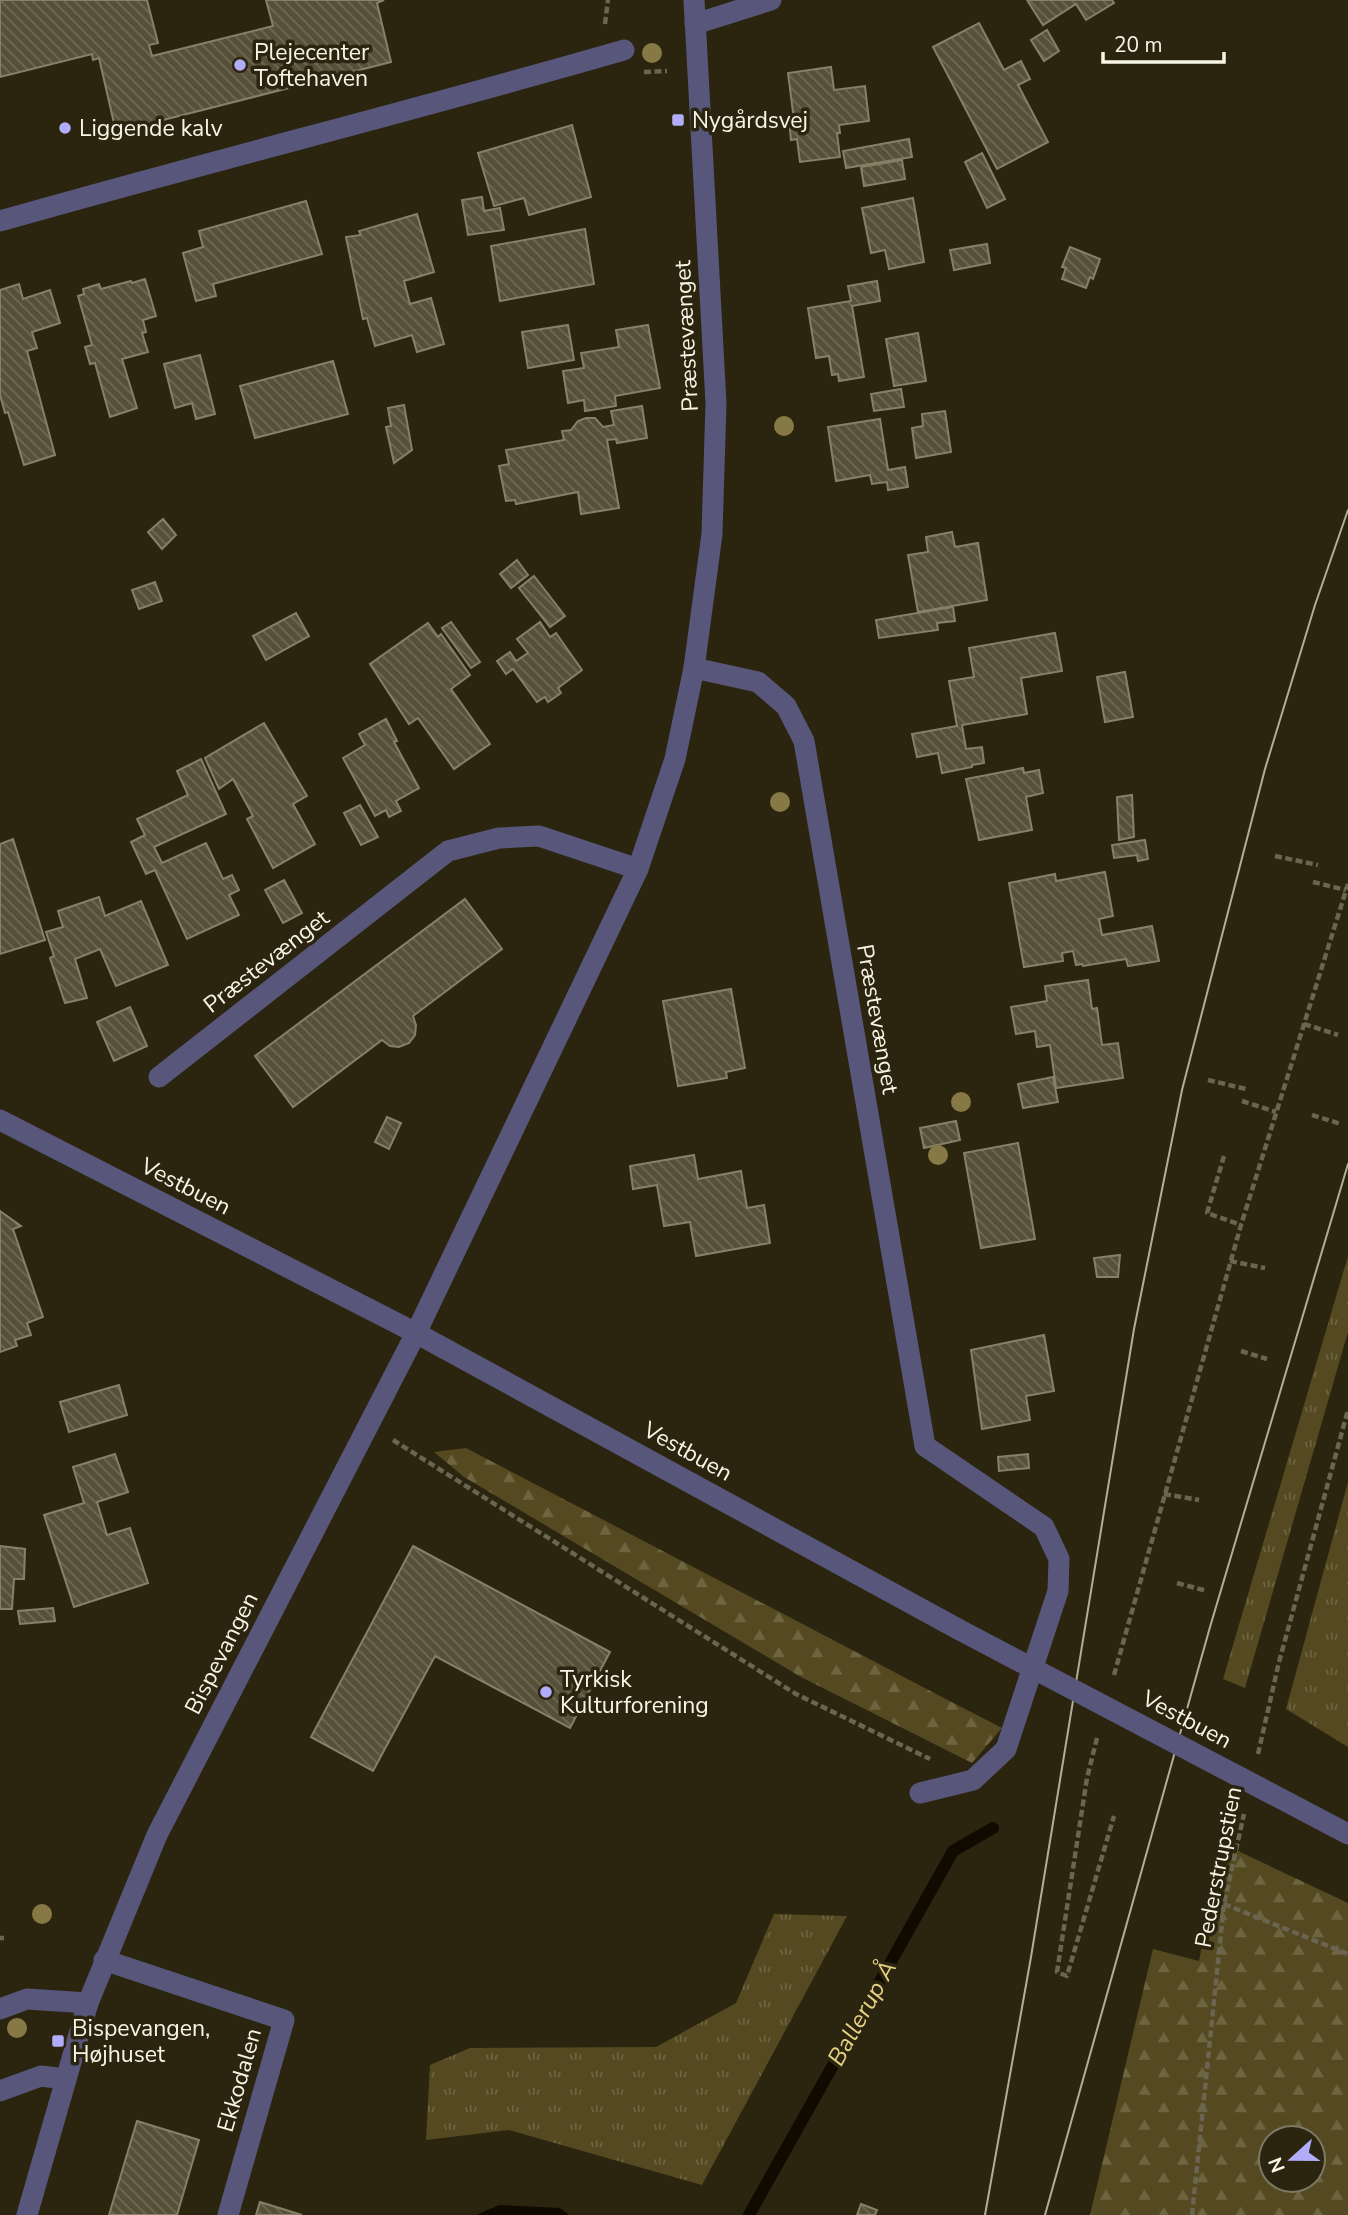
<svg xmlns="http://www.w3.org/2000/svg" width="1348" height="2215" font-family="'Nunito Sans',sans-serif">
<defs>
<pattern id="grass-tufts" width="24" height="20" patternUnits="userSpaceOnUse" patternTransform="scale(1.75)"><rect width="24" height="20" fill="#544920"/><path d="M3 7l-1-3M5 7V3M7 7l1-3M15 17l-1-3M17 17v-4M19 17l1-3" fill="none" stroke="#6d6440"/></pattern>
<pattern id="forest-firs" width="22" height="20" patternUnits="userSpaceOnUse" patternTransform="scale(1.75)"><rect width="22" height="20" fill="#544920"/><path d="M5 1l3.5 6h-7zM16 11l3.5 6h-7z" fill="#6d6440"/></pattern>
<pattern id="building-back-hatch" width="6" height="6" patternUnits="userSpaceOnUse" patternTransform="scale(1.75)"><rect width="6" height="6" fill="#565039"/><path d="M-1 5l2 2M0 0l6 6M5-1l2 2" fill="none" stroke="#6f6a56"/></pattern>
</defs>
<rect width="100%" height="100%" fill="#2b250f"/>
<g fill="url(#grass-tufts)">
<path d="M1348,1256V1332L1245,1688L1223,1679Z"/>
<path d="M1348,1482V1747L1286,1709Z"/>
<path d="M774,1914L847,1916L702,2185L509,2130L426,2140L430,2065L470,2048L656,2047L736,2003Z"/>
</g>
<g fill="url(#forest-firs)" fill-rule="evenodd">
<path d="M466,1448L940,1696L1002,1728L972,1763L801,1677L464,1477L434,1452Z"/>
<path d="M1221,1843L1348,1903V2215H1090L1153,1949L1199,1961ZM1313,2138V2180H1271V2138Z"/>
</g>
<path fill="#110a00" d="M499,2205L560,2208L569,2215H476Z"/>
<g fill="none" stroke-linecap="round" stroke-linejoin="round">
<path stroke="#110a00" stroke-width="12" d="M749,2215L953,1851L993,1828"/>
</g>
<g fill="url(#building-back-hatch)" stroke="#878067" stroke-width="2">
<path d="M0,0H147L158,43L149,45L152,56L273,26L266,0H384L377,3L391,62L116,132L99,58L93,60L92,54L0,77Z"/>
<path d="M1027,0H1112L1114,3L1086,20L1076,4L1043,25Z"/>
<path d="M979,23L1004,70L1021,61L1030,79L1018,85L1048,142L997,169L933,47Z"/>
<path d="M1047,30L1059,51L1044,61L1031,40Z"/>
<path d="M831,67L834,90L865,86L869,121L839,125L840,133H837L840,157L800,162L797,139L791,140L789,120H794L788,73Z"/>
<path d="M572,125L591,197L529,215L524,198L494,206L478,153Z"/>
<path d="M909,139L912,157L846,168L843,151Z"/>
<path d="M982,153L1005,199L987,208L965,162Z"/>
<path d="M902,160L905,179L864,186L861,167Z"/>
<path d="M482,197L484,211L500,208L504,230L468,235L462,200Z"/>
<path d="M913,198L924,262L889,269L885,250L871,253L862,208Z"/>
<path d="M306,201L322,254L213,284L216,296L196,301L183,253L203,247L199,231Z"/>
<path d="M417,214L434,272L404,281L410,304L431,298L444,344L417,352L412,335L375,346L367,318L363,319L346,237L361,235L359,231Z"/>
<path d="M585,229L594,284L500,301L491,246Z"/>
<path d="M987,244L990,263L954,270L950,250Z"/>
<path d="M1070,247L1100,259L1093,279L1090,277L1086,288L1062,279L1066,268L1062,267Z"/>
<path d="M145,279L156,316L143,320L146,332L142,333L148,352L122,359L137,408L110,417L95,363L90,364L85,347L92,345L78,296L84,294L83,289L99,284L101,289L131,281L132,283Z"/>
<path d="M877,281L880,301L852,306L864,377L839,381L838,374L832,375L829,356L816,358L808,308L851,301L848,286Z"/>
<path d="M19,284L23,299L50,290L60,323L32,332L37,348L27,351L55,455L24,465L8,412L5,413L0,395V290Z"/>
<path d="M568,325L574,360L528,368L522,332Z"/>
<path d="M648,325L660,388L615,396L616,406L585,411L584,400L568,403L563,371L584,368L581,353L619,347L616,330Z"/>
<path d="M918,333L926,381L894,386L886,339Z"/>
<path d="M200,355L215,414L196,419L192,403L175,408L164,364Z"/>
<path d="M333,361L348,414L255,438L240,386Z"/>
<path d="M901,389L904,407L874,411L871,394Z"/>
<path d="M404,405L412,450L394,463L386,427L391,426L388,408Z"/>
<path d="M642,406L647,438L617,443L616,439L607,440L619,508L581,514L578,492L516,504L515,500L506,501L499,466L509,464L506,450L564,440L562,431L571,430L578,421L586,418H595L603,427L614,425L611,411Z"/>
<path d="M945,411L951,452L916,458L912,428L923,426L922,414Z"/>
<path d="M880,419L888,470L905,467L908,487L888,490L887,482L872,484L870,475L836,481L828,427Z"/>
<path d="M163,519L176,535L162,549L148,532Z"/>
<path d="M952,532L955,547L978,543L987,600L918,612L908,555L928,552L926,537Z"/>
<path d="M517,560L528,575L511,588L500,574Z"/>
<path d="M534,576L565,616L550,627L519,588Z"/>
<path d="M155,582L162,601L139,609L132,590Z"/>
<path d="M953,607L955,621L937,623L938,630L879,638L876,620Z"/>
<path d="M296,613L309,636L266,660L253,636Z"/>
<path d="M451,622L480,662L471,668L442,628Z"/>
<path d="M540,622L550,637L556,633L582,670L558,688L561,693L548,702L545,697L537,702L513,669L506,674L497,661L510,652L516,661L528,653L517,639Z"/>
<path d="M428,623L438,637L441,634L470,675L451,689L490,744L454,769L418,718L409,724L370,664Z"/>
<path d="M1055,633L1062,671L1021,678L1027,714L962,725L966,749L982,747L984,763L972,765V767L942,773L938,753L917,757L912,734L957,726L949,681L974,677L969,648Z"/>
<path d="M1125,672L1133,717L1105,722L1097,677Z"/>
<path d="M386,719L397,741L394,742L419,788L396,801L401,811L389,817L386,810L375,816L343,758L365,745L359,734Z"/>
<path d="M264,723L307,796L293,804L315,844L273,868L247,819L253,816L233,779L219,789L205,758Z"/>
<path d="M201,759L226,814L154,847L162,863L206,843L223,879L232,875L239,890L229,895L239,915L187,939L155,870L146,874L131,842L145,835L137,819L188,795L177,771Z"/>
<path d="M1023,768L1024,773L1039,770L1043,793L1026,797L1032,830L979,840L966,779Z"/>
<path d="M1132,795L1134,837L1119,840L1117,797Z"/>
<path d="M360,805L378,837L361,845L344,813Z"/>
<path d="M13,839L45,940L0,954V844Z"/>
<path d="M1145,840L1148,859L1138,861L1137,855L1114,858L1112,845Z"/>
<path d="M1105,872L1113,916L1099,919L1102,935L1152,926L1159,961L1128,966L1126,959L1083,966L1082,964L1076,965L1073,951L1062,953L1063,961L1024,967L1009,883L1055,874L1056,881Z"/>
<path d="M284,880L302,913L283,923L265,890Z"/>
<path d="M99,897L105,916L141,901L168,965L116,986L100,949L75,959L87,998L65,1003L50,958L54,956L46,932L63,927L58,911Z"/>
<path d="M465,899L502,949L413,1016L416,1025L415,1035L409,1043L399,1047L390,1046L382,1040L293,1107L255,1056Z"/>
<path d="M1088,980L1092,1009L1097,1008L1102,1045L1118,1043L1123,1078L1056,1088L1050,1045L1037,1047L1035,1031L1016,1034L1011,1007L1047,1001L1045,986Z"/>
<path d="M731,989L745,1068L726,1072L727,1078L678,1086L663,1001Z"/>
<path d="M130,1007L147,1046L114,1061L97,1022Z"/>
<path d="M1053,1077L1058,1102L1023,1108L1018,1084Z"/>
<path d="M387,1117L401,1123L389,1149L375,1142Z"/>
<path d="M956,1121L960,1140L924,1148L920,1128Z"/>
<path d="M1018,1143L1035,1239L981,1248L964,1153Z"/>
<path d="M694,1155L698,1179L741,1171L747,1208L764,1205L770,1243L696,1256L690,1222L664,1226L657,1185L633,1189L630,1166Z"/>
<path d="M0,1211L21,1226L13,1229L43,1317L27,1323L31,1335L15,1340L17,1346L0,1352Z"/>
<path d="M1120,1255L1118,1277H1097L1094,1258Z"/>
<path d="M1044,1335L1054,1391L1026,1396L1030,1420L982,1429L971,1350Z"/>
<path d="M119,1385L127,1415L69,1432L60,1402Z"/>
<path d="M115,1454L128,1492L97,1502L107,1535L130,1528L148,1583L74,1607L44,1515L84,1503L73,1467Z"/>
<path d="M1028,1454L1029,1468L999,1471L998,1457Z"/>
<path d="M0,1546L25,1549L24,1579H14L12,1609H0Z"/>
<path d="M413,1546L610,1652L570,1728L435,1656L373,1771L311,1737Z"/>
<path d="M53,1608L55,1621L20,1624L18,1611Z"/>
<path d="M137,2121L199,2140L177,2215H109Z"/>
<path d="M260,2202L302,2215H256Z"/>
<path d="M861,2204L877,2210L875,2215H857Z"/>
</g>
<g fill="none" stroke-linecap="round" stroke-linejoin="round">
<g stroke="#6a6551" stroke-width="4.5" stroke-dasharray="7 3.5" stroke-linecap="butt">
<path d="M605,24L608,0"/>
<path d="M644,72L667,71"/>
<path d="M1275,856L1318,865"/>
<path d="M1313,882L1346,890"/>
<path d="M1304,1024L1338,1035"/>
<path d="M1208,1080L1246,1089"/>
<path d="M1242,1101L1276,1112"/>
<path d="M1312,1115L1341,1124"/>
<path d="M1224,1156L1207,1213L1241,1225"/>
<path d="M1230,1261L1265,1268"/>
<path d="M1241,1351L1267,1359"/>
<path d="M393,1440L796,1694L930,1759"/>
<path d="M1164,1494L1199,1500"/>
<path d="M1177,1583L1207,1591"/>
<path d="M1114,1675L1241,1225L1348,884"/>
<path d="M1097,1738L1087,1778L1057,1972L1067,1976L1114,1816"/>
<path d="M1258,1754L1279,1662L1348,1410"/>
<path d="M1224,1904L1348,1954"/>
<path d="M0,1938H4"/>
<path d="M1192,2215L1224,1904L1244,1814"/>
</g>
<g stroke="#58577b" stroke-width="21">
<path d="M920,1793L973,1780L1006,1749L1058,1591L1059,1559L1044,1527L925,1446"/>
<path d="M0,2091L41,2076L65,2079"/>
</g>
<g stroke="#58577b" stroke-width="21">
<path d="M695,24L771,0"/>
<path d="M0,221C207,162 416,110 624,50"/>
<path d="M694,668L758,682L786,706L804,741L925,1446"/>
<path d="M159,1077L448,851L499,838L539,836L638,869"/>
<path d="M104,1960L284,2020L228,2215"/>
<path d="M0,2009L27,1999L88,2003"/>
<path d="M27,2215L88,2003L157,1835L416,1333"/>
</g>
<g stroke="#58577b" stroke-width="21">
<path d="M0,1120L416,1333L958,1629"/>
<path d="M416,1333L638,869L675,759L694,668L712,534L716,403L694,0"/>
</g>
<g stroke="#b1ad9d" stroke-width="2">
<path d="M985,2215L1031,1957L1134,1329L1182,1090L1265,769L1315,605L1348,510"/>
<path d="M1045,2215L1210,1627L1348,1164"/>
</g>
<path stroke="#58577b" stroke-width="21" d="M958,1629L1348,1834"/>
</g>
<g fill="#877945">
<circle cx="652" cy="53" r="10"/>
<circle cx="784" cy="426" r="10"/>
<circle cx="780" cy="802" r="10"/>
<circle cx="961" cy="1102" r="10"/>
<circle cx="938" cy="1155" r="10"/>
<circle cx="42" cy="1914" r="10"/>
<circle cx="17" cy="2028" r="10"/>
</g>
<g fill="#b1adfa" stroke="#2b250f" stroke-width="2.5">
<circle cx="240" cy="65" r="7"/>
<rect x="671" y="113" width="14" height="14" rx="3.5"/>
<circle cx="65" cy="128" r="7"/>
<circle cx="546" cy="1692" r="7"/>
<rect x="51" y="2034" width="14" height="14" rx="3.5"/>
</g>
<g text-anchor="middle" stroke-width="7" stroke-linejoin="round" paint-order="stroke">
<g font-size="23" fill="#f8f5e7" stroke="#2b250f" text-anchor="start">
<text x="254" y="60">Plejecenter<tspan x="254" dy="26">Toftehaven</tspan></text>
<text x="692" y="128">Nygårdsvej</text>
<text x="79" y="136">Liggende kalv</text>
<text x="560" y="1687">Tyrkisk<tspan x="560" dy="26">Kulturforening</tspan></text>
<text x="72" y="2036">Bispevangen,<tspan x="72" dy="26">Højhuset</tspan></text>
</g>
<g font-size="23" fill="#f8f5e7" stroke="#2b250f">
<text transform="translate(686 336) rotate(-93)" y="8">Præstevænget</text>
<text transform="translate(266 961) rotate(-38)" y="8">Præstevænget</text>
<text transform="translate(878 1019) rotate(80)" y="8">Præstevænget</text>
<text transform="translate(186 1186) rotate(27)" y="8">Vestbuen</text>
<text transform="translate(688 1451) rotate(29)" y="8">Vestbuen</text>
<text transform="translate(221 1653) rotate(-63)" y="8">Bispevangen</text>
<text transform="translate(1187 1719) rotate(28)" y="8">Vestbuen</text>
<text transform="translate(1218 1867) rotate(-79)" y="8">Pederstrupstien</text>
<text transform="translate(239 2080) rotate(-74)" y="8">Ekkodalen</text>
</g>
<g font-size="24" font-style="italic" fill="#e6d084" stroke="#2b250f">
<text transform="translate(862 2013) rotate(-61)" y="8">Ballerup Å</text>
</g>
</g>
<g transform="translate(1292 2159) rotate(249)"><circle r="33" fill="#2b250f" stroke="#7d7865" stroke-width="2"/>
<path d="M0-5L12 26L0 18L-12 26Z" fill="#b1adfa"/>
<text y="-10" font-size="19" font-weight="bold" text-anchor="middle" fill="#f8f5e7">N</text>
</g>
<path d="M1103 52v10h121v-10" fill="none" stroke="#f8f5e7" stroke-width="3.5"/>
<text x="1114" y="52" font-size="21" fill="#f8f5e7" stroke="#2b250f" stroke-width="5" paint-order="stroke">20 m</text>
</svg>
